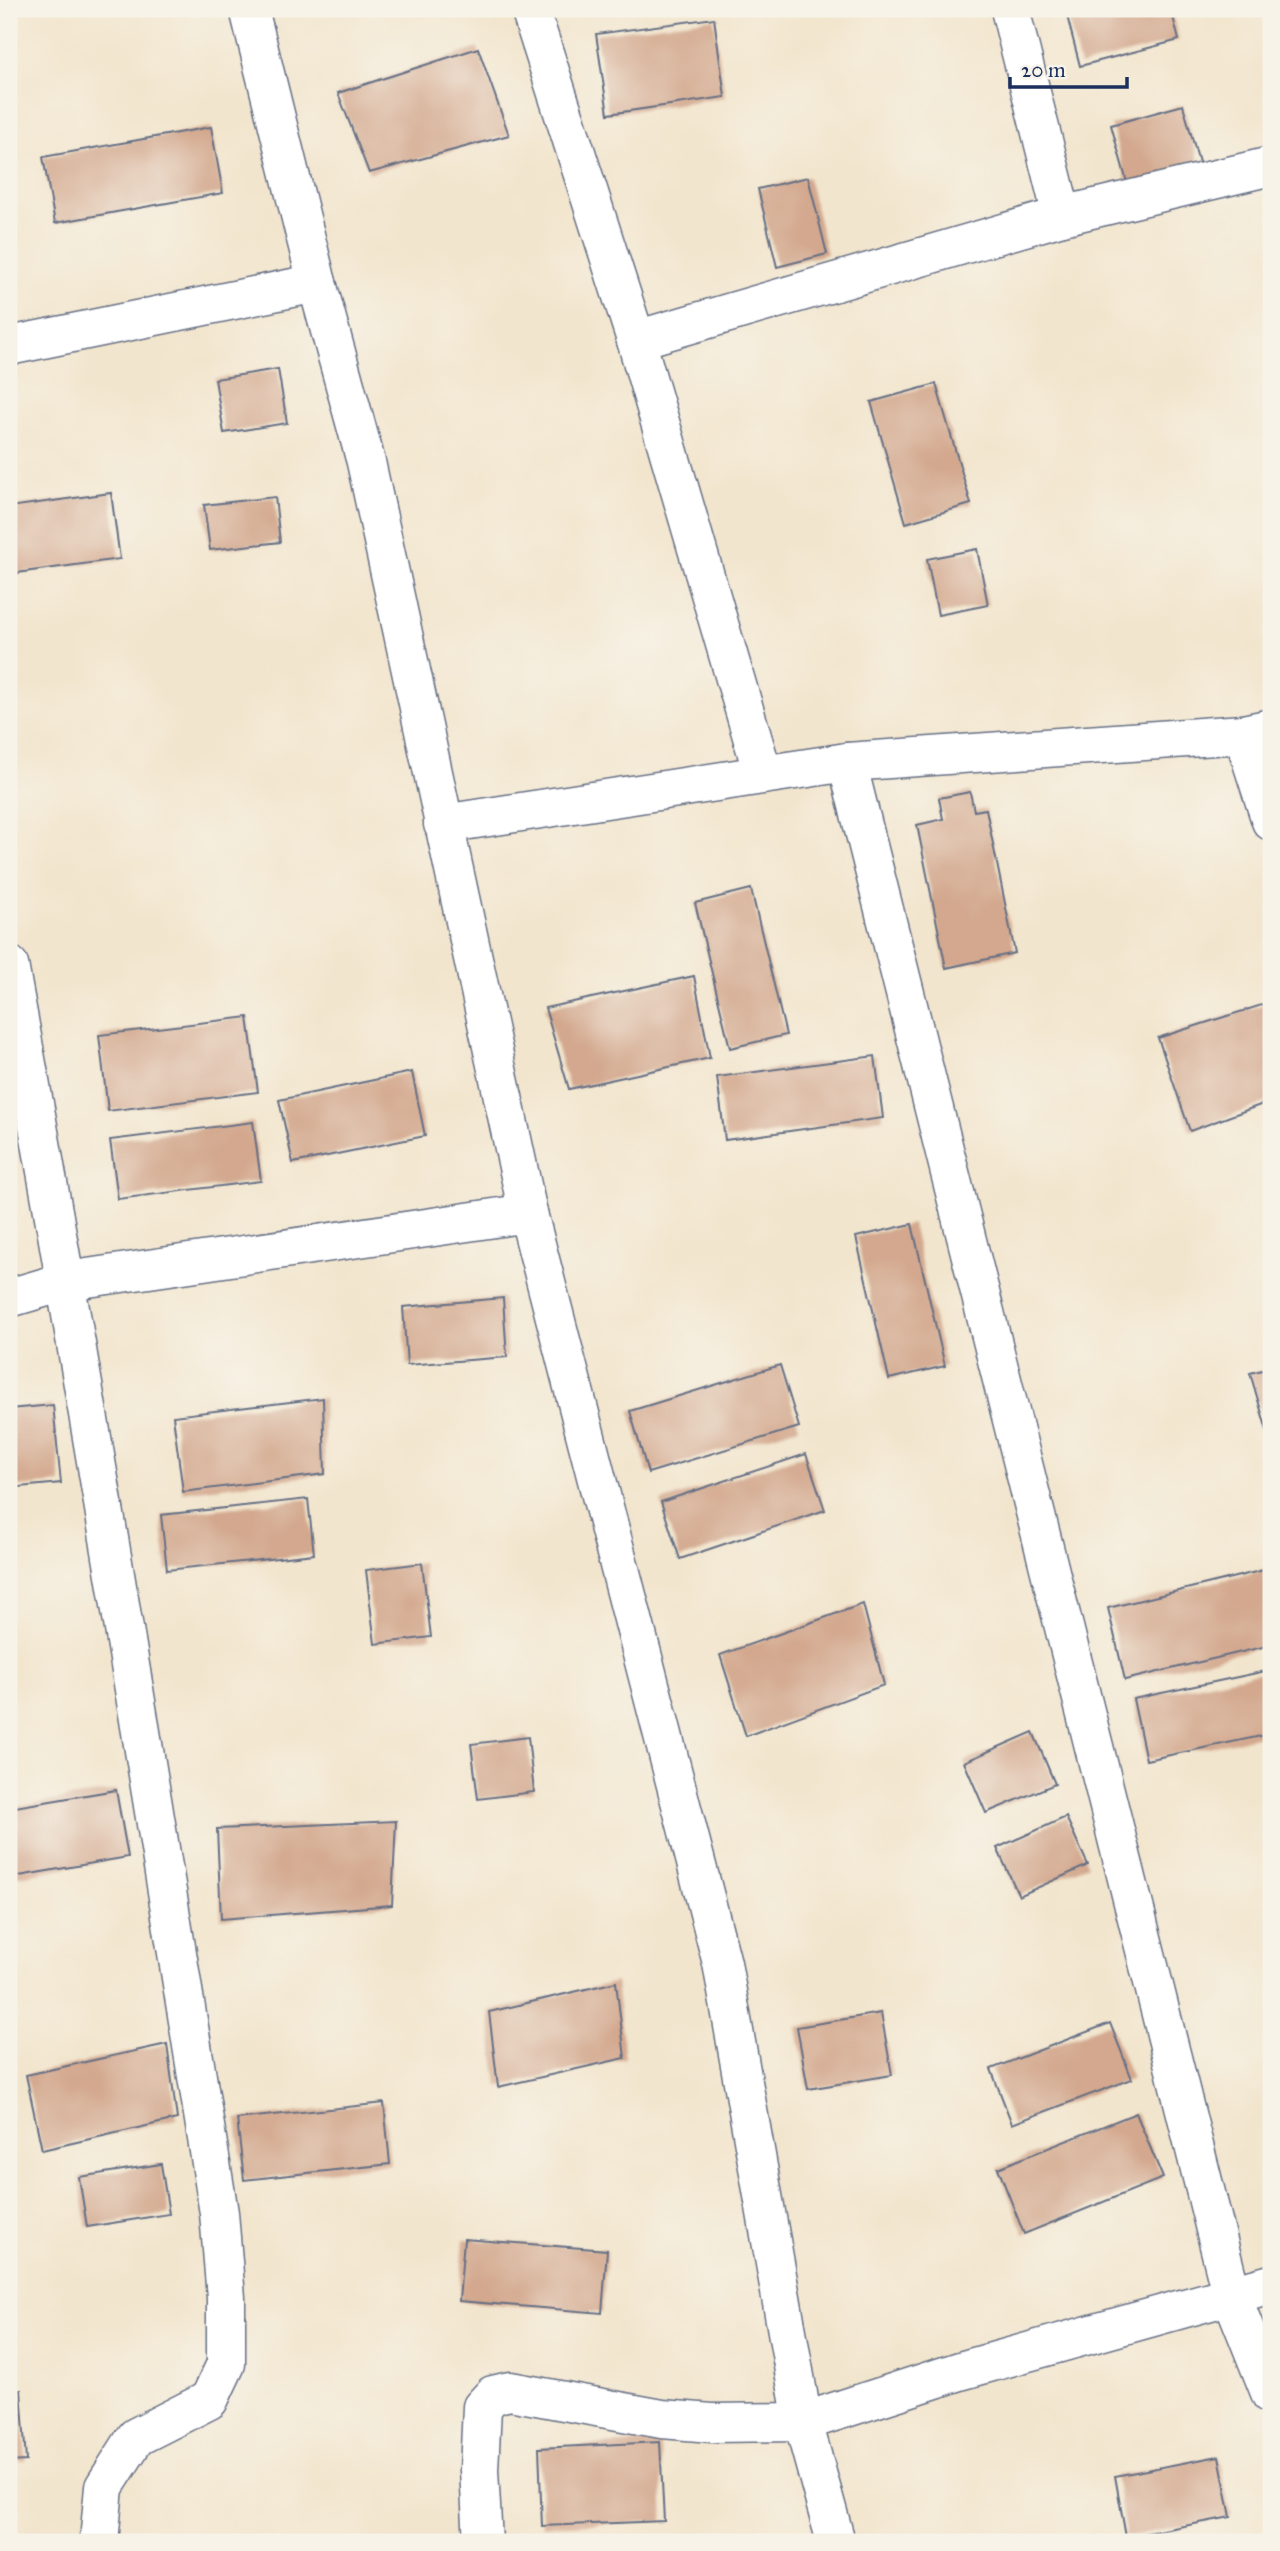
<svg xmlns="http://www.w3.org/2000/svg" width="1280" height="2551" font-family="'IM FELL Great Primer',serif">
<rect width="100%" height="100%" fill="#f7f3e8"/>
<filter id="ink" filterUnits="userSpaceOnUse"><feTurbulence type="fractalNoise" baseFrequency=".0143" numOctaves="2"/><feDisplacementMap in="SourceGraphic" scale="14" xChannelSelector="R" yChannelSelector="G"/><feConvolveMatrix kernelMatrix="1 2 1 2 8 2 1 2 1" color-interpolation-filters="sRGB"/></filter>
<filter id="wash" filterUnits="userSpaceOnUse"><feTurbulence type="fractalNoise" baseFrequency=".00686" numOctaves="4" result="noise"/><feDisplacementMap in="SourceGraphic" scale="28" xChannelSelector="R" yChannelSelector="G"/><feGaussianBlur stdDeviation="1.57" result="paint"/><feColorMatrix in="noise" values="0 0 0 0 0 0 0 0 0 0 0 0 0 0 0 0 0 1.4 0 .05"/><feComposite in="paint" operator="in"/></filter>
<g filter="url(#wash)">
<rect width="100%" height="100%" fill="#f2e5cd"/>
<g id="blocks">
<g fill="#d3a88e">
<path d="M1095,9H1171L1179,40L1080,66L1067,16Z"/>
<path d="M714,18L725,97L608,114L596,34Z"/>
<path d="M478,48L509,135L369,173L338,93Z"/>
<path d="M1183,105L1200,166L1128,186L1111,125Z"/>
<path d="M211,127L223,193L55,223L43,157Z"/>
<path d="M808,177L827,254L777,267L758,189Z"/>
<path d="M13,286L19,341L9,342V287Z"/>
<path d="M278,369L287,423L224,433L215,379Z"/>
<path d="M936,384L971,504L906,523L871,402Z"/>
<path d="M111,493L120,559L9,574V507Z"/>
<path d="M275,497L280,542L210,550L204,505Z"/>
<path d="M977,549L988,605L938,615L927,559Z"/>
<path d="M970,792L974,811L986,809L1015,953L946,968L917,825L943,819L939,798Z"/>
<path d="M751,889L786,1035L730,1048L695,903Z"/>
<path d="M694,976L710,1058L569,1089L545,1008Z"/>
<path d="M1271,1002V1101L1190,1131L1158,1038Z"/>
<path d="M248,1017L258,1092L108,1111L99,1035Z"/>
<path d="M875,1056L883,1118L725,1140L717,1077Z"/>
<path d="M412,1072L425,1136L293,1163L279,1100Z"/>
<path d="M253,1122L261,1181L118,1199L110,1140Z"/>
<path d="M912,1224L945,1366L889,1379L856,1237Z"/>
<path d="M503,1298L507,1357L407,1365L403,1307Z"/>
<path d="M780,1365L799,1427L648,1473L630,1411Z"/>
<path d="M1271,1368V1444L1250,1373Z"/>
<path d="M323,1398L325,1474L183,1492L173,1416Z"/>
<path d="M53,1405L61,1483L9,1488V1409Z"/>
<path d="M806,1454L825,1510L680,1559L661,1502Z"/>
<path d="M308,1499L314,1554L167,1570L161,1515Z"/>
<path d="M422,1563L431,1637L375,1644L366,1570Z"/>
<path d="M1264,1570L1271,1600V1645L1125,1680L1108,1608Z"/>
<path d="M863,1604L884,1685L746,1736L720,1655Z"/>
<path d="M1271,1670V1734L1146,1760L1133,1699Z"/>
<path d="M1033,1732L1055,1784L986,1813L964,1762Z"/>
<path d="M528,1737L534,1792L478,1799L471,1744Z"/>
<path d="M116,1790L128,1857L13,1877L9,1851V1808Z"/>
<path d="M1066,1817L1088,1865L1019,1896L997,1848Z"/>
<path d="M396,1821L392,1905L221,1919L217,1829Z"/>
<path d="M616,1982L625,2058L498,2087L489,2012Z"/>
<path d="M881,2013L892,2075L808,2089L797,2027Z"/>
<path d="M1110,2023L1132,2079L1012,2124L991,2069Z"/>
<path d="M167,2044L177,2119L42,2150L26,2075Z"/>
<path d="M384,2103L390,2164L244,2180L237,2119Z"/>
<path d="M1136,2113L1163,2178L1024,2234L998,2168Z"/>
<path d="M161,2164L169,2214L87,2227L79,2177Z"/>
<path d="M464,2239L607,2250L602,2313L459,2301Z"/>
<path d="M9,2390H21L26,2461L9,2462Z"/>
<path d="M660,2442L664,2521L542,2526L539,2448Z"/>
<path d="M1219,2456L1231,2517L1126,2537L1115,2476Z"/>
</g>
</g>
</g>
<g filter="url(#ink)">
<use href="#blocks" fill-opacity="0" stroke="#666f85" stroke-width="2"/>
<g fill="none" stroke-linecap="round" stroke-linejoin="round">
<g stroke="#666f85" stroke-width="41">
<g id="minor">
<path d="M249,9L317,283L366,462L528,1213L722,1963L803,2422L836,2542"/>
<path d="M530,9L636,340L763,774"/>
<path d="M1010,9L1062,216"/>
<path d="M636,340L1062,216L1271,166"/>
<path d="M9,346L317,283"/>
<path d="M1243,734L1271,821"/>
<path d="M847,762L1232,2297L1271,2395"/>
<path d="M443,824L847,762L1243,734L1271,728"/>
<path d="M9,965C85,1380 152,1797 219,2213L226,2298V2364L209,2400L136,2437L104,2487L99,2542"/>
<path d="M9,1298L67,1281L528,1213"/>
<path d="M483,2542L479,2470L482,2407L493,2395L510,2391L662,2419L712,2423L803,2422L960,2371L1271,2284"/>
</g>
</g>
<use href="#minor" stroke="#fff" stroke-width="38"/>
</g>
</g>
<rect width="1280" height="2551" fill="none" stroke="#f7f3e8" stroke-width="35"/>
<path d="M1010 77v10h117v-10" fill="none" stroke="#1b2f5e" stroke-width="3.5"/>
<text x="1021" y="77" font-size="21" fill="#1b2f5e" stroke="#f7f3e8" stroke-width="5" paint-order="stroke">20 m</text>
</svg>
